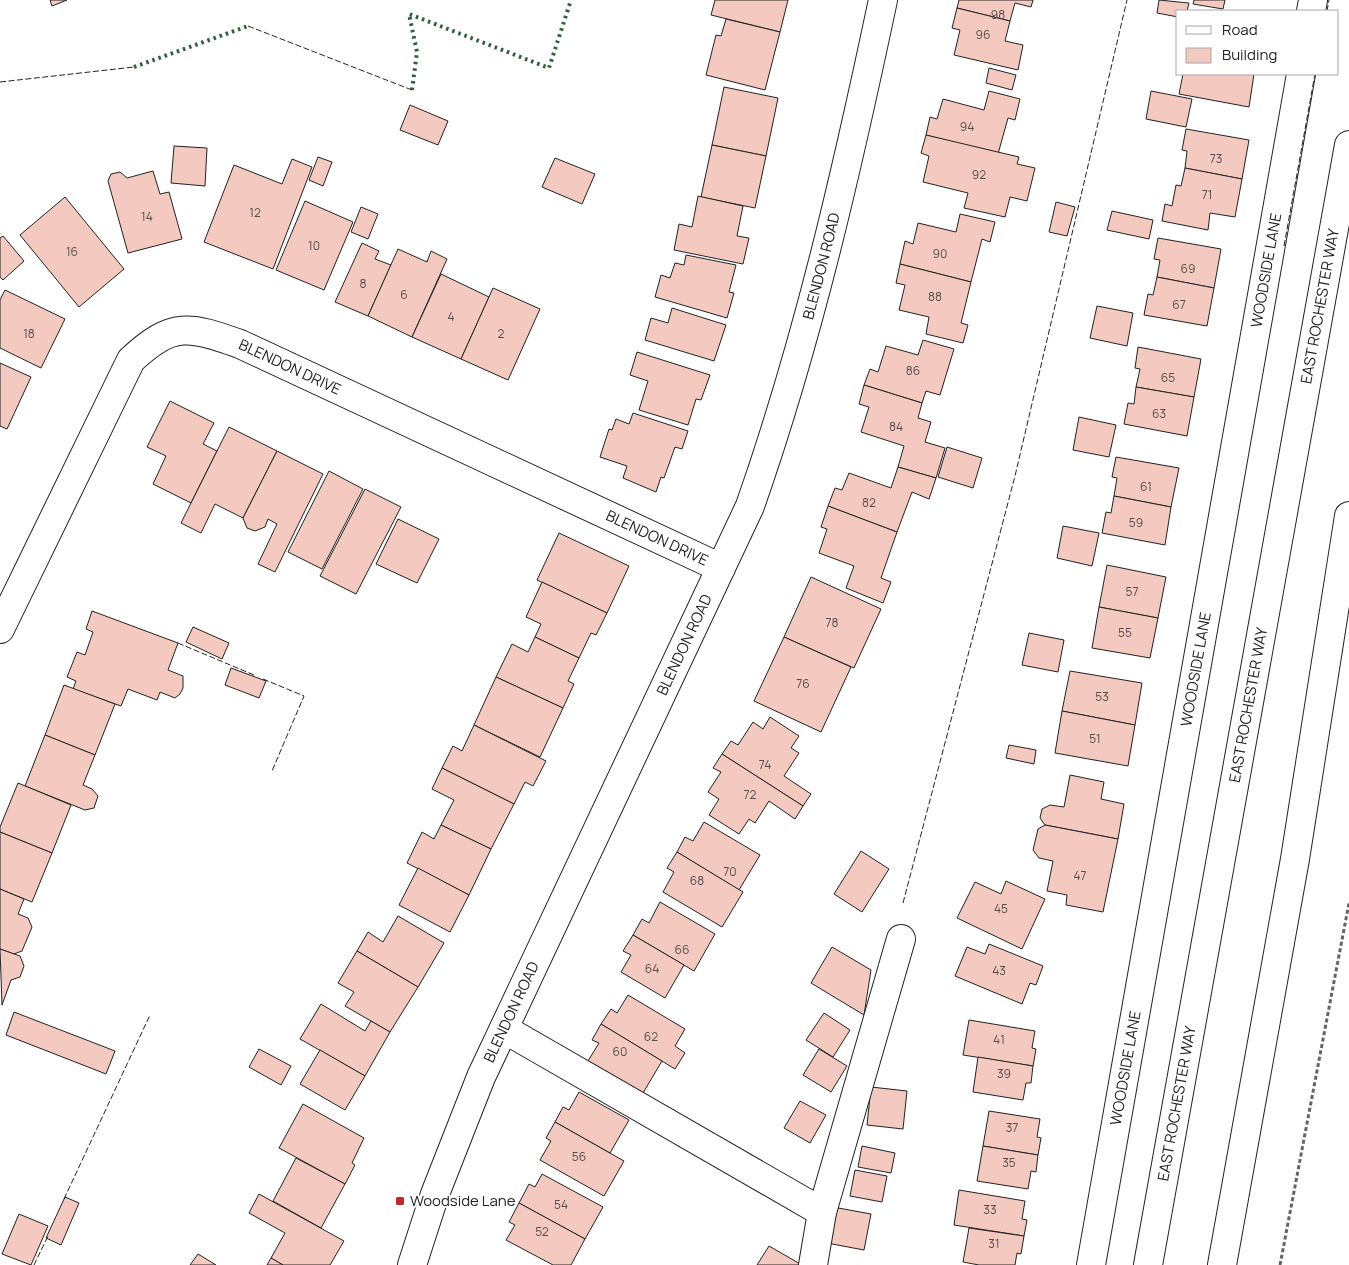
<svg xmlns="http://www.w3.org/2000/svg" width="1349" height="1265" font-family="Manrope,sans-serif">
<rect width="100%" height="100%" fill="#fff"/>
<g fill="#f3c9c0" stroke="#222">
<path d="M50,0H67L52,6Z"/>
<path d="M715,0H788L780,32L711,15Z"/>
<path d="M959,0H1033L1031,7L1015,3L1010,21L957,8Z"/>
<path d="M1159,0L1189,3L1187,11H1178V17L1157,13Z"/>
<path d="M1194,0H1225L1223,9L1193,4Z"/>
<path d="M957,8L1010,21L1005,41L1023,45L1018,70L954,55L960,30L952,28Z"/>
<path d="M726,19L780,32L765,90L706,75L716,35L721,36Z"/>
<path d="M989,68L1016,75L1012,90L986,83Z"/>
<path d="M1183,74H1254L1249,107L1179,94Z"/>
<path d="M724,87L778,98L766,156L712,145Z"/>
<path d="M989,91L1020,99L1015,120L1008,118L998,154L926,135L930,117L937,119L943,99L984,110Z"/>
<path d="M1151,91L1192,99L1186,127L1146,119Z"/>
<path d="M410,105L448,121L438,145L400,130Z"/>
<path d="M1186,129L1249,140L1242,179L1185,168L1187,151L1182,150Z"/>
<path d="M926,135L1019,157L1017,164L1035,168L1027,201L1010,197L1005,217L964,208L968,193L923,182L929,156L921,153Z"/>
<path d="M712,145L766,156L755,208L701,197Z"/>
<path d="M174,146L207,148L205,186L171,183Z"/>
<path d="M318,157L332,162L323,186L309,180Z"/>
<path d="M555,158L595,174L582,204L542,187Z"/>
<path d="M292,159L312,167L273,269L204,242L234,165L282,184Z"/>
<path d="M1185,168L1242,179L1235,217L1210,213L1208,230L1162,221L1165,204L1172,206L1176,185L1181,186Z"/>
<path d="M153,171L160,194L169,192L182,239L128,253L108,181L111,174L120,172L127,178Z"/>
<path d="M698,196L743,206L737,236L749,238L743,264L674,250L679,224L692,227Z"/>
<path d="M65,197L124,269L79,307L20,235Z"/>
<path d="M305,201L353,222L324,290L276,270Z"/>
<path d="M1056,202L1075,207L1067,236L1049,232Z"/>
<path d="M361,207L378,214L368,239L351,232Z"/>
<path d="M1112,211L1153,220L1149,239L1107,230Z"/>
<path d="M960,214L995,222L990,242L982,239L971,282L900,264L905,241L913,244L918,223L956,232Z"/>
<path d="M3,236L24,261L3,280L0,277V238Z"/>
<path d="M1158,238L1221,249L1214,288L1157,277L1160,260L1154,259Z"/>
<path d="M362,243L379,251L375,259L391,265L368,316L335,302Z"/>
<path d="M398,249L427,262L431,251L447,259L412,337L368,316Z"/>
<path d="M686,255L736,265L729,292L734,293L727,318L655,297L661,275L670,278L675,263L684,265Z"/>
<path d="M900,264L971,282L961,323L968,325L963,343L926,334L929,317L899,310L905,285L896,283Z"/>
<path d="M441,274L489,297L461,359L412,337Z"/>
<path d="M1157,277L1214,288L1207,326L1144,315L1148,294L1153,295Z"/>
<path d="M493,288L540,309L508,380L461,359Z"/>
<path d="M5,290L65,319L41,368L0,348V300Z"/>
<path d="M1097,306L1133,313L1127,346L1090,338Z"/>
<path d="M672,308L726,325L714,361L645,340L651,318L668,323Z"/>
<path d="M923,340L954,349L940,395L926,391L922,403L864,385L870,369L878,372L886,346L918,355Z"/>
<path d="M1138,347L1201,359L1194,397L1136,387L1140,369L1135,368Z"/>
<path d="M637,352L710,375L701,400L696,399L688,425L639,410L648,381L630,375Z"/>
<path d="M0,363L31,377L7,429L0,426Z"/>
<path d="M864,385L922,403L918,418L931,422L925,442L945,448L936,478L898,467L904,446L861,432L869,407L859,404Z"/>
<path d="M1136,387L1194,397L1187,436L1124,424L1128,403L1134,404Z"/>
<path d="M170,401L214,423L203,444L217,451L191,503L153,484L166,456L147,447Z"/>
<path d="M633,413L688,431L682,449L675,447L664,478L661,477L656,492L623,478L627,466L600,457L609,429L612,430L616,419L629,424Z"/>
<path d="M1079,417L1116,425L1109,457L1073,450Z"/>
<path d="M229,427L277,451L243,518L215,504L201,533L181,523Z"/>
<path d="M947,447L982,458L973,488L938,477Z"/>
<path d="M277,451L323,474L275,572L258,564L277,524L268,519L265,527L255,531L247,528L243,518Z"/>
<path d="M1116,457L1179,468L1171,507L1114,496L1117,478L1112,477Z"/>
<path d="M898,467L936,478L929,499L912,492L897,532L828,506L835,488L842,490L849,473L891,488Z"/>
<path d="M329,471L363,489L322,569L288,552Z"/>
<path d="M365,489L401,507L356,594L320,576Z"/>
<path d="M1114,496L1171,507L1165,545L1102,533L1106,512L1111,513Z"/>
<path d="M828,506L897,532L881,578L891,582L883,603L846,588L854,566L819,553L827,529L821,527Z"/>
<path d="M398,519L439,539L417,583L376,564Z"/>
<path d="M1063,526L1099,533L1092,566L1057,558Z"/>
<path d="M559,533L629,566L607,613L537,580Z"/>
<path d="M1107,565L1166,577L1158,618L1099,607Z"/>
<path d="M811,577L881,609L854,668L784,637Z"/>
<path d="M542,582L607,613L596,635L591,633L579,658L535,637L541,624L526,617Z"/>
<path d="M1099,607L1158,618L1150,658L1092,648Z"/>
<path d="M92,611L178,643L168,670L183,676V688L180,694L175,698L160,692L157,700L128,689L121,706L73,689L76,681L67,677L77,652L85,655L93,632L86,629Z"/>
<path d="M193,627L229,643L222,659L186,642Z"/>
<path d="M1029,633L1064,640L1058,672L1022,665Z"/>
<path d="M535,637L579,658L568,681L574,684L563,708L496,677L512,644L528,652Z"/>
<path d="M784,637L851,667L821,732L754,701Z"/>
<path d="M231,668L266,681L259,698L225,685Z"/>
<path d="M1070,671L1142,683L1135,725L1062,711Z"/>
<path d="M496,677L563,708L540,757L474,725Z"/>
<path d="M64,685L115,704L95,755L45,735Z"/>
<path d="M1062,711L1135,725L1128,766L1055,753Z"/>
<path d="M770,717L799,736L791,748L799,753L784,776L811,794L803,806L722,754L731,741L738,745L753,722L763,729Z"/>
<path d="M474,725L546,761L533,786L525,782L514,804L442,768L453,746L462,751Z"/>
<path d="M45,735L95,755L83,785L92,789L98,796L94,808L85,810L25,786Z"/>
<path d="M1009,745L1036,750L1034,764L1006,758Z"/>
<path d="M722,754L803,806L795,819L769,801L755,823L749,819L739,834L709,815L719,799L708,792L721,772L713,768Z"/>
<path d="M442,768L514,804L491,849L441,825L454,800L432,789Z"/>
<path d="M1070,775L1104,782L1101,799L1124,804L1118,839L1045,825L1040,818L1042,809L1050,805L1064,807Z"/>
<path d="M18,783L71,805L52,853L0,832V827Z"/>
<path d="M704,822L760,855L739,890L677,852L685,837L693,841Z"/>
<path d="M441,825L491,849L469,895L407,863L422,832L434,839Z"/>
<path d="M1045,825L1118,839L1103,912L1066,905L1067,895L1047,891L1053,861L1039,858L1033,850L1038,829Z"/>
<path d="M0,832L52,853L32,902L0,889Z"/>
<path d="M861,851L889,869L862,912L834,894Z"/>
<path d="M677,852L743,892L722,927L663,892L674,872L667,868Z"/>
<path d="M418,868L469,895L450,932L399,905Z"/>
<path d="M1006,881L1045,899L1022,949L957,918L975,882L1001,894Z"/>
<path d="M0,889L24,899L18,914L28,918L32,927L22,951L14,954L0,949Z"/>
<path d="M660,902L715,934L694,971L633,935L642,919L649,923Z"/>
<path d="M398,916L444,943L418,987L357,951L368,932L383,942Z"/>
<path d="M633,935L684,965L665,998L621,972L631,955L623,951Z"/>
<path d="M989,944L1043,966L1036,985L1030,983L1022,1004L955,976L967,947L985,954Z"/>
<path d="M832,947L871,970L864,1015L811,983Z"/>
<path d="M0,949L20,956L24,966L20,977L11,980L2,1005Z"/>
<path d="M357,951L418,987L390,1032L345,1006L354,992L338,983Z"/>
<path d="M628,995L685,1029L675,1046L685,1053L675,1069L601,1024L611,1009L617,1013Z"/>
<path d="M321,1004L365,1031L371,1021L390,1032L365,1076L300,1039Z"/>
<path d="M14,1012L115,1051L106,1074L6,1035Z"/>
<path d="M824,1013L850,1030L833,1057L806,1040Z"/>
<path d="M969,1020L1035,1031L1032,1048L1036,1049L1033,1066L963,1055Z"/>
<path d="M601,1024L662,1061L643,1093L588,1061L599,1043L592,1040Z"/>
<path d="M259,1049L291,1066L281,1085L249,1067Z"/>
<path d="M819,1049L847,1066L831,1092L803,1075Z"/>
<path d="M320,1050L365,1076L345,1110L300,1084Z"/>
<path d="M978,1057L1033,1066L1031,1083H1026L1023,1100L973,1092Z"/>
<path d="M871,1087L907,1091L903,1129L867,1125Z"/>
<path d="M579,1092L629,1120L610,1153L555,1122L563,1107L569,1110Z"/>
<path d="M800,1101L826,1115L810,1143L784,1128Z"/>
<path d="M303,1104L364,1138L352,1163L355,1165L345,1184L279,1148Z"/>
<path d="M989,1111L1040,1119L1037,1137L1041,1138L1038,1155L983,1146Z"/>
<path d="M555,1122L624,1161L604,1196L540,1160L551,1141L546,1138Z"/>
<path d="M862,1146L895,1153L891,1173L858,1167Z"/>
<path d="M983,1146L1038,1155L1036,1172L1031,1171L1028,1189L977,1181Z"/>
<path d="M296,1158L345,1184L321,1228L273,1201Z"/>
<path d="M855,1170L887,1176L882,1202L850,1196Z"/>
<path d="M542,1174L603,1207L585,1239L519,1203L529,1184L535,1187Z"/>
<path d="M959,1190L1025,1201L1022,1219L1027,1220L1024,1236L954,1225Z"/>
<path d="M259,1194L344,1241L330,1265H283L271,1258L285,1233L249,1213Z"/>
<path d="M65,1197L79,1203L61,1245L46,1238Z"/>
<path d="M519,1203L585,1239L571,1265H553L506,1240L515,1225L509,1222Z"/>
<path d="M833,1207L871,1214L864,1250L827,1243Z"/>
<path d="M19,1214L48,1226L31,1265L2,1254Z"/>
<path d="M969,1228L1024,1236L1021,1254L1017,1253L1015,1265H979L963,1262Z"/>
<path d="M769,1246L802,1265H757Z"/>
<path d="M198,1254L216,1265H190Z"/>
<path d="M271,1258L283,1265H267Z"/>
</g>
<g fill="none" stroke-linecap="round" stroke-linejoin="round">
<g stroke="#222" stroke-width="30">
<g id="minor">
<path d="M1311,11L1313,0"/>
<path id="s1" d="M0,629L131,360C173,321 189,326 240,344L721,568"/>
<path d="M504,1029L822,1212L813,1265"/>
<path d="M822,1212L901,939"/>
<path id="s2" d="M1091,1265L1301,74"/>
</g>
</g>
<g stroke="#222" stroke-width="30">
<g id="major">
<path id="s3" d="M412,1265L435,1194L481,1077L750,506C808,341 847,170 883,0"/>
</g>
</g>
<g stroke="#222" stroke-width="30">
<g id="highway">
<path id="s4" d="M1148,1265L1349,145"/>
<path d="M1222,1265L1295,859L1349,516"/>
</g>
</g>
<path stroke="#646464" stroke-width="3" stroke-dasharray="4 2.5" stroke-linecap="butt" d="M1280,1265L1349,903"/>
<use href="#minor" stroke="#fff" stroke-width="28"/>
<use href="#major" stroke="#fff" stroke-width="28"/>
<use href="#highway" stroke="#fff" stroke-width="28"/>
<g stroke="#2f5e38" stroke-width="4" stroke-dasharray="2.5 4" stroke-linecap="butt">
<path d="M134,67L248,26"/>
<path d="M412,90L417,52L409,14L549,68L571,0"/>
</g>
<g stroke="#222" stroke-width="1" stroke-dasharray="6 2.5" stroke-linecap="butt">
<path d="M1327,11L1329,0"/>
<path d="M248,26L412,90"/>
<path d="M0,82L134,67"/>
<path d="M1284,246L1315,74"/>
<path d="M178,643L254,675"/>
<path d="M263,679L304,696L272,771"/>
<path d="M903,903L1015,476L1127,0"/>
<path d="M64,1199L150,1015"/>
<path d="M34,1265L48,1236"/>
</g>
</g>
<rect fill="#c62828" stroke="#fff" stroke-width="2" x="395" y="1196" width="10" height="10" rx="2.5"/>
<g text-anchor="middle" stroke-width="4" stroke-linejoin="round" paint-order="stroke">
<g font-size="12" fill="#564c4a">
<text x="998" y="19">98</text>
<text x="983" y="39">96</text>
<text x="967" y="131">94</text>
<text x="1216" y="163">73</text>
<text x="979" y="179">92</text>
<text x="1207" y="199">71</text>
<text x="255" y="217">12</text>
<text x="147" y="221">14</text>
<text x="314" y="250">10</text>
<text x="72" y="256">16</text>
<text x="940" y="258">90</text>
<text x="1188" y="273">69</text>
<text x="363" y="288">8</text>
<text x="404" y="299">6</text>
<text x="935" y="301">88</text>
<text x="1179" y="309">67</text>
<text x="451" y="321">4</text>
<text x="29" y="338">18</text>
<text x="501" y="338">2</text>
<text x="913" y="375">86</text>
<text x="1168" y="382">65</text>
<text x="1159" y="418">63</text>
<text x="896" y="431">84</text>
<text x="1146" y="491">61</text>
<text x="869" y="507">82</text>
<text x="1136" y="527">59</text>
<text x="1132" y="596">57</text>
<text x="832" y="627">78</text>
<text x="1125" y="637">55</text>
<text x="803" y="688">76</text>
<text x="1102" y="701">53</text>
<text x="1095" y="743">51</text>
<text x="765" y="769">74</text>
<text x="750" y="799">72</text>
<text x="730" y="876">70</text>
<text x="1080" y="880">47</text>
<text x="697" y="885">68</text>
<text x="1001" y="913">45</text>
<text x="682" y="954">66</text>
<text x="652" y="973">64</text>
<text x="999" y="975">43</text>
<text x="651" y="1041">62</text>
<text x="999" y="1044">41</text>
<text x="620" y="1056">60</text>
<text x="1004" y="1078">39</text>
<text x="1012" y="1132">37</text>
<text x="579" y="1161">56</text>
<text x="1009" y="1167">35</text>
<text x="561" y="1209">54</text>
<text x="990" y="1214">33</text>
<text x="542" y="1236">52</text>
<text x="994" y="1248">31</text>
</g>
<g font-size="15" fill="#222" stroke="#fff">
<text dy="5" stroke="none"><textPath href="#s3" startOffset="1082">BLENDON ROAD</textPath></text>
<text dy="5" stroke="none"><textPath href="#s2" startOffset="1010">WOODSIDE LANE</textPath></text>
<text dy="5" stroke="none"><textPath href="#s4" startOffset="974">EAST ROCHESTER WAY</textPath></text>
<text dy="5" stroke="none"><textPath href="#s1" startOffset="474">BLENDON DRIVE</textPath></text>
<text dy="5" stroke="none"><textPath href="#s1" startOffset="879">BLENDON DRIVE</textPath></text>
<text dy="5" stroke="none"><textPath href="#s3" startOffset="678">BLENDON ROAD</textPath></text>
<text dy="5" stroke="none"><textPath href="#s2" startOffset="605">WOODSIDE LANE</textPath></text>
<text dy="5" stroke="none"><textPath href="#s4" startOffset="569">EAST ROCHESTER WAY</textPath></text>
<text dy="5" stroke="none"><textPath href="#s3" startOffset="272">BLENDON ROAD</textPath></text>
<text dy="5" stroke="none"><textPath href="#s2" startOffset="200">WOODSIDE LANE</textPath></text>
<text dy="5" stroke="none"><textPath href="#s4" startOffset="164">EAST ROCHESTER WAY</textPath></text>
</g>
<g font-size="15" fill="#222" stroke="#fff" text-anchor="start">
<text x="410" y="1206">Woodside Lane</text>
</g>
</g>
<rect x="1176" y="10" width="162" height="65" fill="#ffffff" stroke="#a7a7a7"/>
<rect x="1186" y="26" width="25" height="8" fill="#ffffff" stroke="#a7a7a7"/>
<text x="1222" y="35" font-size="15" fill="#222222">Road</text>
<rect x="1186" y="48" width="25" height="15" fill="#f3c9c0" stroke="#a7a7a7"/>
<text x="1222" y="60" font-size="15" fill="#222222">Building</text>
</svg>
